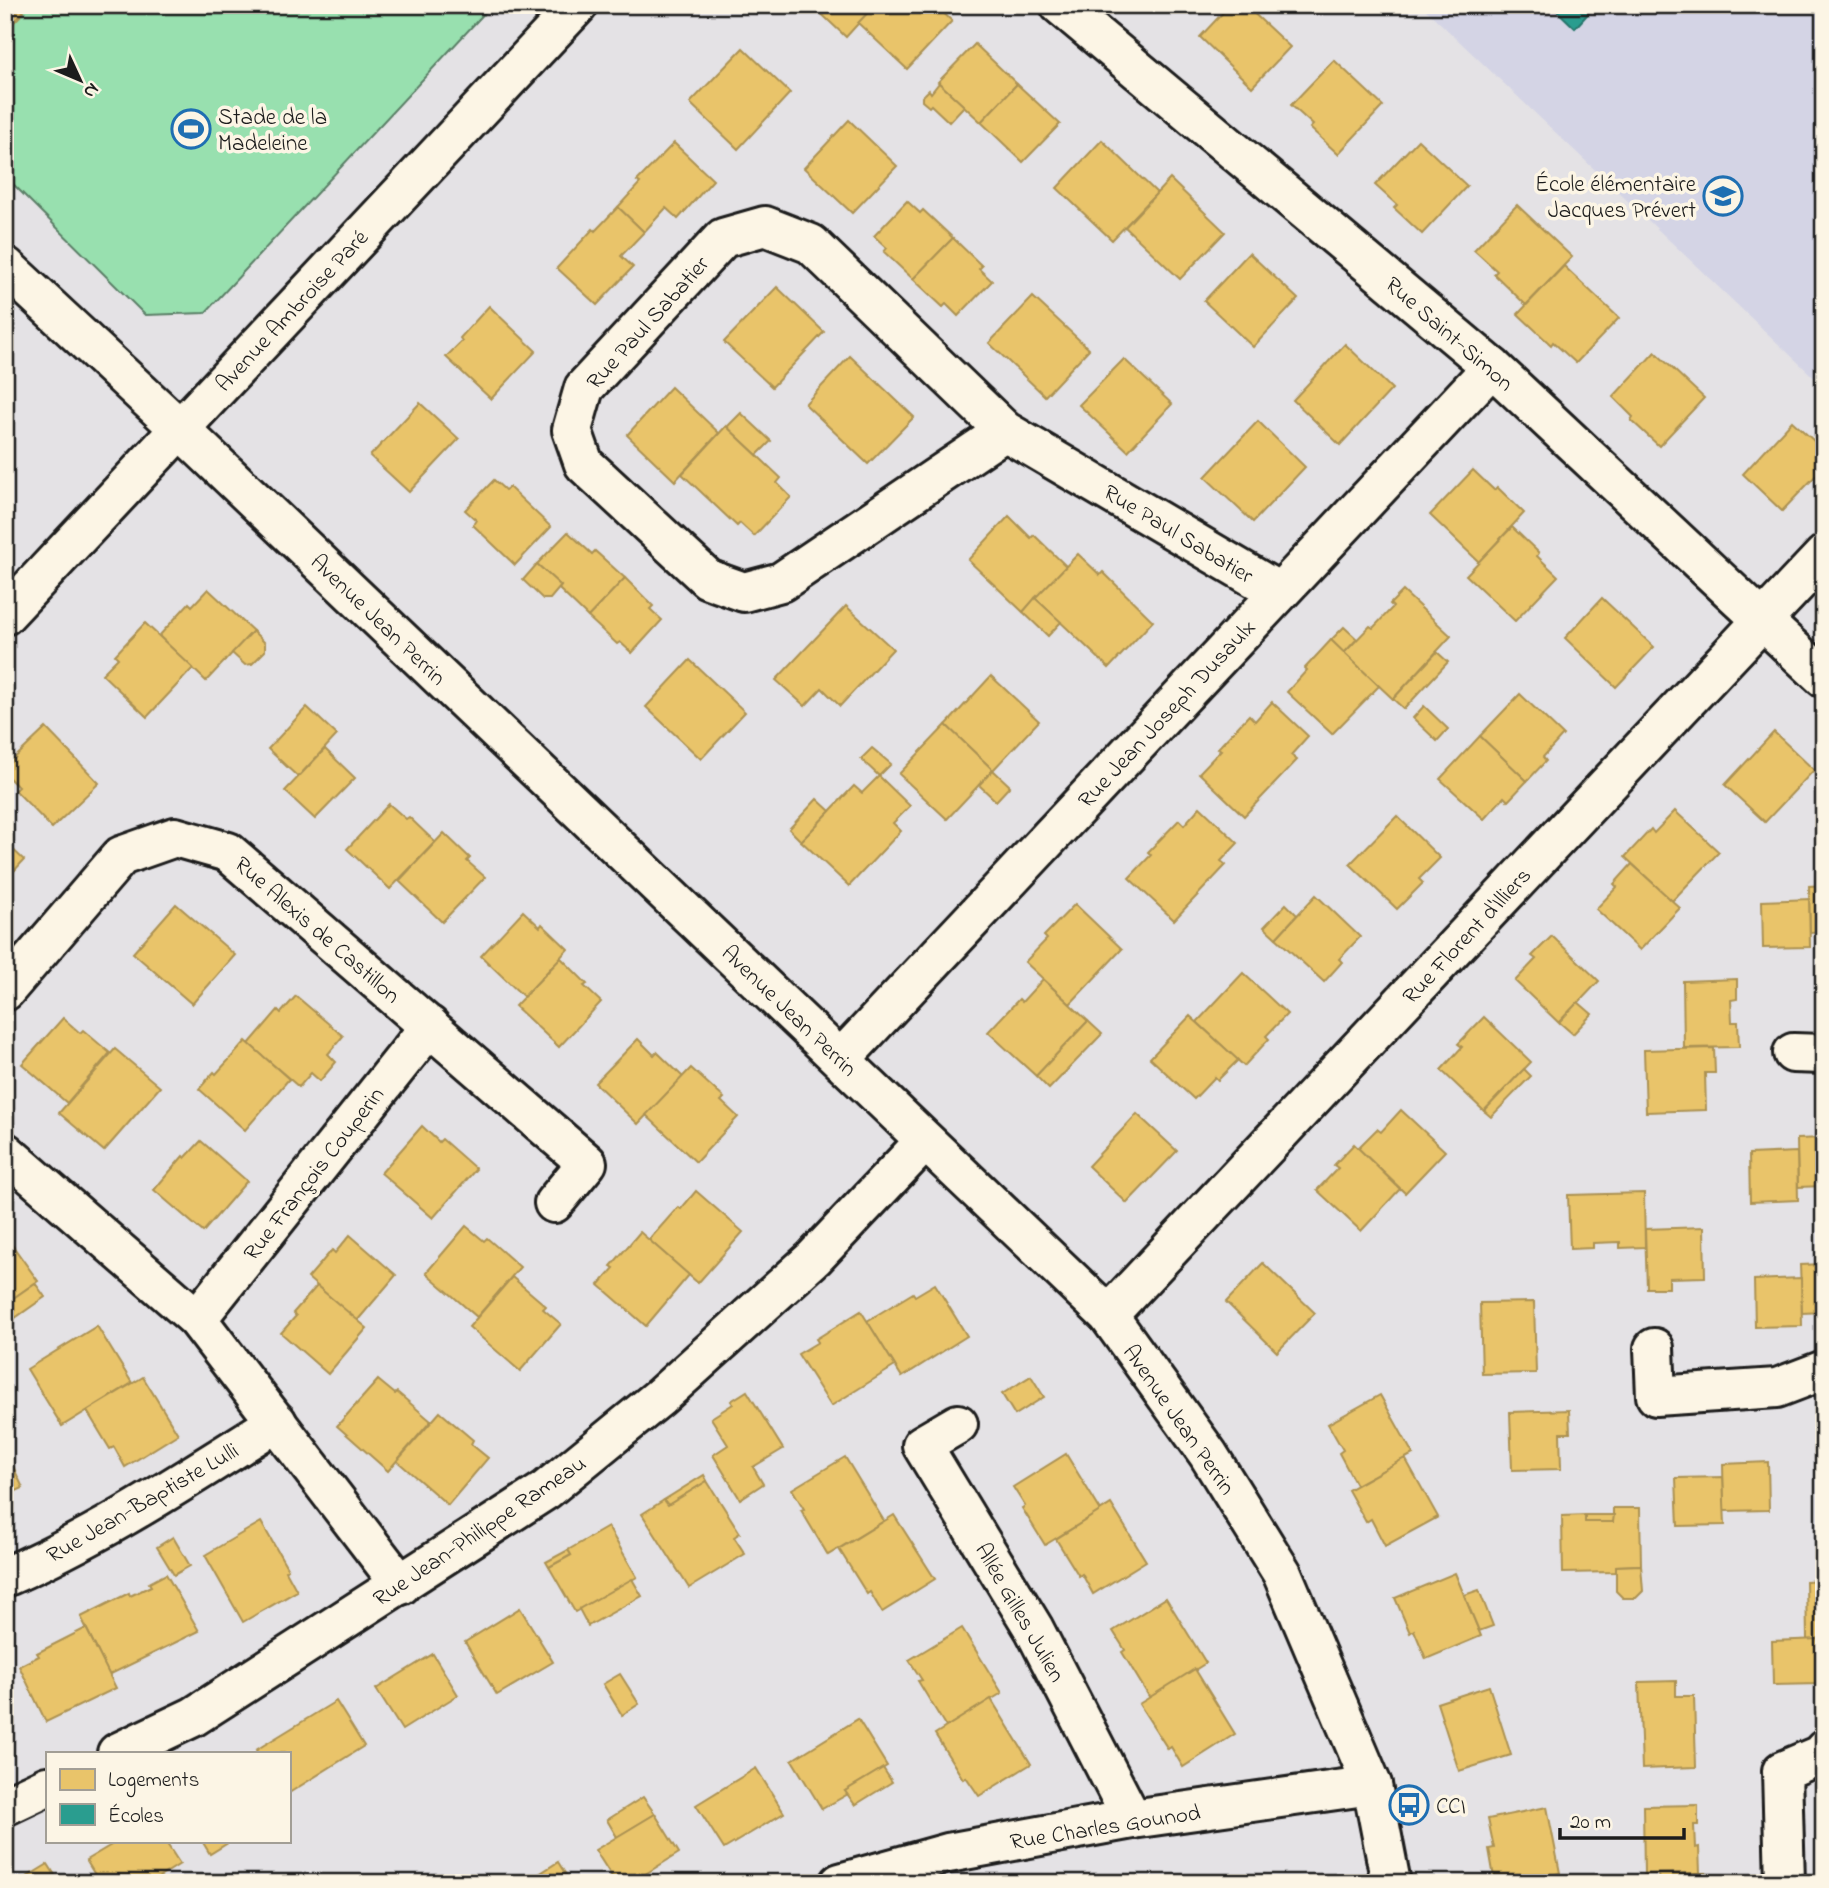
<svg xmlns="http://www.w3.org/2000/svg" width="1829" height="1888" font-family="'Indie Flower',sans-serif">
<rect width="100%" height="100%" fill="#e4e2e5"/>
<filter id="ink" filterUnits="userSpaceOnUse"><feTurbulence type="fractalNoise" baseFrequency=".0143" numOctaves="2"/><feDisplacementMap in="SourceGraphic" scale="14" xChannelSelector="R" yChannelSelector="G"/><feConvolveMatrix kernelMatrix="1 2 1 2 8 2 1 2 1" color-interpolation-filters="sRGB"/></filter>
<g filter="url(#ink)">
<path fill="#d4d4e5" d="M1421,5H1824V387Z"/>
<path fill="#98e0af" stroke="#5a7e66" stroke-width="2" d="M5,5H492L205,313L145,315L5,176Z"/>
<g fill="#e9c46a" stroke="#ac9253" stroke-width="2">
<path d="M5,5H16L24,12L5,31Z"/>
<path d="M812,5H875L846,37Z"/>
<path d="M875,5H935L952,21L907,69L858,23Z"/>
<path d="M1230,5H1245L1290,47L1252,87L1200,37Z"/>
<path d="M975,44L1017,84L981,122L938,82Z"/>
<path d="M743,48L790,93L738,149L690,103Z"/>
<path d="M1334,60L1383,106L1338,154L1310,128L1313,125L1291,105Z"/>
<path d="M939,83L964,106L949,122L931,105L929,107L922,101V97L929,90L931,93Z"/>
<path d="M1017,84L1060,124L1023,162L981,122Z"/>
<path d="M849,120L897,166L852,213L804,168Z"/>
<path d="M1102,140L1157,193L1112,240L1057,188Z"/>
<path d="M1418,140L1467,186L1422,234L1394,208L1397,205L1375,185Z"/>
<path d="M674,143L713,180L678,219L666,208L644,232L618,207L640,183L637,181Z"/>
<path d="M1170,179L1225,232L1180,279L1125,227Z"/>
<path d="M907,201L920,213L923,210L953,238L913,279L884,252L887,248L874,236Z"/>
<path d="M1517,205L1572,257L1526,305L1494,274L1497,271L1474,250Z"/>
<path d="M618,207L644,232L621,256L633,267L597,305L557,268L593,229L595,231Z"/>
<path d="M953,238L982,266L979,269L992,281L958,316L946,304L943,307L913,279Z"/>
<path d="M1249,253L1298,299L1253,347L1204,301Z"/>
<path d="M1564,266L1619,318L1576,363L1553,342L1551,345L1518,314Z"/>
<path d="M777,287L824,332L772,387L724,342Z"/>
<path d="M1033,297L1089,349L1045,396L989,343Z"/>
<path d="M489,306L536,351L491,399L446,357L462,341L460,338Z"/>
<path d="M1345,344L1392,389L1340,445L1293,400Z"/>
<path d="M1655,352L1704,398L1659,446L1631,420L1633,417L1613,397Z"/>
<path d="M850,356L914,417L868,464L805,404Z"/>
<path d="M1124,359L1172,404L1128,451L1079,405Z"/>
<path d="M671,387L719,433L675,481L627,435Z"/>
<path d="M420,403L459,439L409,492L370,456Z"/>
<path d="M741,413L771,441L757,455L727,427Z"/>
<path d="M1258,421L1305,467L1253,522L1205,477Z"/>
<path d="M1792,421L1824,450V467L1782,511L1743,474Z"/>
<path d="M726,426L781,478L777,483L791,497L754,536L740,523L737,526L682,474Z"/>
<path d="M1473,470L1494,490L1497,487L1524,513L1479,562L1430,515Z"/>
<path d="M494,480L505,490L509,487L551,527L515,565L473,525L476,520L465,510Z"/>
<path d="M1009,516L1031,538L1034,535L1066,566L1023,612L968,560Z"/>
<path d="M1512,527L1539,553L1537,556L1558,576L1515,621L1466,575Z"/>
<path d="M568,532L592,554L595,551L625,578L588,617L559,589L561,586L537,564Z"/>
<path d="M1078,554L1100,575L1103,572L1153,621L1109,668L1035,598Z"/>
<path d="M537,564L561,586L550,599H543L523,580Z"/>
<path d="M625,578L653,606L650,609L662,620L632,653L620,642L617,644L588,617Z"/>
<path d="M208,589L253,631L206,681L159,636L189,603L192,606Z"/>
<path d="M1403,591L1451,636L1393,699L1344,653L1370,626L1373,628L1393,607L1390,604Z"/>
<path d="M1035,598L1061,622L1048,636L1023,612Z"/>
<path d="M1602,598L1654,647L1616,687L1565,638Z"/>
<path d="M846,606L893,649L840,706L822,688L805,706L776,680Z"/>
<path d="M145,623L193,668L147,717L102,674L118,658L115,655Z"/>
<path d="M1344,627L1357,639L1344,653L1331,640Z"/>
<path d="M253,631L265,643V651L252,664L245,665L232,653Z"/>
<path d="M1331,640L1379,686L1332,734L1287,692L1307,670L1305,668Z"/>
<path d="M1437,652L1448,662L1404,709L1393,699Z"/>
<path d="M690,660L745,712L701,759L646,707Z"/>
<path d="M991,676L1039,721L993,770L946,725Z"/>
<path d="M1520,694L1563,735L1543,757L1546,761L1527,781L1480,736Z"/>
<path d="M1272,702L1308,736L1291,755L1297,760L1244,816L1199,773L1221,750L1218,748L1249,715L1255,721Z"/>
<path d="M1424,706L1448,729L1437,741L1413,718Z"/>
<path d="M307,707L337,735L298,777L268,749Z"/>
<path d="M946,725L993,770L947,819L899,774Z"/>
<path d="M46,728L99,783L52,828L15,790L18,787L5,774V767Z"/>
<path d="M1774,732L1814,770L1765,822L1725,785Z"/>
<path d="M1480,736L1527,781L1508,801L1504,797L1484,819L1440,779Z"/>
<path d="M872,748L891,764L879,776L861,759Z"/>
<path d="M325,749L355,778L315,819L285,791Z"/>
<path d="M993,770L1010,786L996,801L979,785Z"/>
<path d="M879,776L910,806L893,823L901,831L849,886L801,841L854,786L862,793Z"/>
<path d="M817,799L830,811L801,841L789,829Z"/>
<path d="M389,804L406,819L409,817L435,842L390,889L347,849Z"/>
<path d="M1200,807L1238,843L1221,861L1226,865L1174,920L1129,878L1151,855L1148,852L1179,820L1184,825Z"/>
<path d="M1675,811L1719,852L1672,901L1625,857L1651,829L1654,833Z"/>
<path d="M1397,816L1440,858L1419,879L1423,883L1397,909L1350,864Z"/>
<path d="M444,833L470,858L467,861L485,877L442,922L399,881Z"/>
<path d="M5,842L24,860L5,881Z"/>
<path d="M1632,864L1680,908L1640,950L1596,909L1617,887L1614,884Z"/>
<path d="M1824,885V932L1810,933L1809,886Z"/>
<path d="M1316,895L1360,937L1339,959L1342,962L1324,982L1276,938Z"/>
<path d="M1809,899L1810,947L1763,948L1762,901Z"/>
<path d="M176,904L235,955L192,1004L133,953Z"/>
<path d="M1075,904L1122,949L1070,1004L1025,962L1047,939L1044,936Z"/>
<path d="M1286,904L1297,915L1276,938L1264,927Z"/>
<path d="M523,911L540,927L542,924L568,949L524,997L481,956Z"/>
<path d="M1552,936L1599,981L1559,1023L1515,981L1536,959L1532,956Z"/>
<path d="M561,958L587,984L584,986L601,1002L559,1047L515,1006Z"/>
<path d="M1243,973L1287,1014L1266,1036L1269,1039L1244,1066L1197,1022Z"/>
<path d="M1043,979L1088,1021L1036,1076L988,1032L1019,999L1022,1002Z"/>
<path d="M1737,979V999L1731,1000L1732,1022H1738L1739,1047L1684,1048L1683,981Z"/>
<path d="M296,996L343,1036L328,1054L336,1062L320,1081L311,1073L299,1087L249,1044L278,1010L281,1013Z"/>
<path d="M1578,1002L1592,1014L1573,1034L1559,1022Z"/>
<path d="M1190,1016L1238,1060L1218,1080L1215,1077L1194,1099L1150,1058Z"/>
<path d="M1484,1017L1531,1062L1484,1111L1441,1070L1462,1047L1458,1044Z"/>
<path d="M63,1018L80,1033L83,1030L110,1053L67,1103L22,1064Z"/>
<path d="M1088,1021L1102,1034L1049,1089L1036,1076Z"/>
<path d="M638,1039L654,1055L657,1052L683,1077L638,1124L595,1083Z"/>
<path d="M246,1041L289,1079L245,1130L199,1089L214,1072L216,1074Z"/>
<path d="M1714,1048L1715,1073H1705L1706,1110L1646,1112L1644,1050Z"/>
<path d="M115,1049L160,1087L104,1151L59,1113Z"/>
<path d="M691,1068L724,1098L721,1101L738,1117L696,1162L646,1115Z"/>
<path d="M1524,1069L1531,1076L1491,1117L1484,1111Z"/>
<path d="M1401,1110L1445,1151L1405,1193L1358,1148L1377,1129L1381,1132Z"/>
<path d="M1137,1114L1177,1151L1127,1203L1088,1166Z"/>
<path d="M422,1126L439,1142L442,1139L476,1169L433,1218L381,1173Z"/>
<path d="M1824,1138V1186L1798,1187L1797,1139Z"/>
<path d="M201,1141L247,1181L203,1232L154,1190L183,1156L185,1158Z"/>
<path d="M1354,1144L1400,1189L1361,1231L1317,1190L1338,1168L1334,1165Z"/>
<path d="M1797,1152L1798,1200L1750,1202L1749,1154Z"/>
<path d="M696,1191L743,1232L698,1283L649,1240L678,1207L681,1209Z"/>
<path d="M1644,1193L1645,1247L1620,1248V1242L1593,1243V1248L1570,1249L1568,1195Z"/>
<path d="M466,1226L484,1241L487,1238L520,1267L477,1317L426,1273Z"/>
<path d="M1704,1227L1705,1277L1669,1278V1288H1647L1645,1229Z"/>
<path d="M640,1232L689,1275L646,1326L599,1285L614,1268L611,1266Z"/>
<path d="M5,1235L38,1281L5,1304Z"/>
<path d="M350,1235L396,1275L357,1321L308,1278L332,1250L335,1253Z"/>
<path d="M1263,1263L1315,1313L1277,1352L1226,1302Z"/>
<path d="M1824,1264V1312L1802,1313L1800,1265Z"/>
<path d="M512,1277L546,1306L543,1309L561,1324L520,1371L469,1327Z"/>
<path d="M1801,1278L1802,1326L1755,1327L1754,1280Z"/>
<path d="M35,1283L45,1297L15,1318L5,1304Z"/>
<path d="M935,1284L967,1336L902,1377L867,1321L913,1293L915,1296Z"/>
<path d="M317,1286L367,1328L328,1374L281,1333L296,1316L293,1313Z"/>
<path d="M1534,1302L1536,1373L1482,1374L1480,1303Z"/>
<path d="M861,1311L895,1366L831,1406L798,1354L818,1342L816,1339Z"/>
<path d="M97,1326L132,1383L62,1426L27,1369Z"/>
<path d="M1031,1376L1044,1397L1015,1415L1002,1394Z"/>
<path d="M143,1377L178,1434L125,1467L114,1447L110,1449L87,1411Z"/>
<path d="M378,1380L395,1394L397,1392L431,1421L388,1471L337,1426Z"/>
<path d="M747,1391L783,1449L753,1467L763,1484L740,1499L713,1455L728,1445L711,1418L733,1404L731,1401Z"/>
<path d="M1380,1395L1413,1454L1356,1485L1339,1453L1343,1450L1328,1424Z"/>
<path d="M1569,1410L1570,1433H1560L1561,1469L1512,1470L1510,1412Z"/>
<path d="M440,1412L473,1440L471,1444L488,1458L448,1505L397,1461Z"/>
<path d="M5,1449L23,1488L5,1496Z"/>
<path d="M1066,1454L1101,1511L1045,1545L1022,1508L1025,1506L1013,1487Z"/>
<path d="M845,1457L884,1521L828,1555L801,1510L804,1509L792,1489Z"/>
<path d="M1405,1458L1438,1517L1385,1546L1371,1519L1366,1522L1348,1490Z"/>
<path d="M1768,1462L1769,1510L1724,1511L1723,1464Z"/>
<path d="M704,1475L707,1481L668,1505L664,1500Z"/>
<path d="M1723,1477L1725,1525L1678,1526L1676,1478Z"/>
<path d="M707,1481L740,1533L734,1537L745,1554L689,1588L642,1514L664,1500L668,1505Z"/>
<path d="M1111,1504L1146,1561L1093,1594L1082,1574L1079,1576L1056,1539Z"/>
<path d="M1613,1508H1640L1641,1565L1616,1566V1572L1563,1573L1562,1516L1585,1515V1522H1613Z"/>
<path d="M894,1515L935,1579L882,1612L870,1592L867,1594L839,1549Z"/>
<path d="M1585,1515H1614L1613,1522H1585Z"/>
<path d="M261,1522L288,1569L286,1571L297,1591L243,1622L205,1555Z"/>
<path d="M608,1527L637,1577L575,1612L549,1567L571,1555L568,1550Z"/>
<path d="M173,1537L190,1566L174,1575L157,1547Z"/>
<path d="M568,1550L571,1555L549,1567L546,1562Z"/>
<path d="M1641,1565L1643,1591L1636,1598H1623L1616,1591V1566Z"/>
<path d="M1455,1573L1481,1636L1426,1659L1414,1630L1410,1633L1395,1598Z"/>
<path d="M166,1574L199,1631L109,1675L81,1617L129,1593L130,1596L151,1586L149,1583Z"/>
<path d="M632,1579L642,1596L588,1626L579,1609Z"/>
<path d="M1824,1580V1639L1807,1640L1806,1581Z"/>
<path d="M1479,1590L1493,1626L1479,1631L1464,1595Z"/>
<path d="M1166,1598L1206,1663L1150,1698L1122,1652L1125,1650L1113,1631Z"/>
<path d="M520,1608L553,1662L497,1695L465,1642Z"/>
<path d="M86,1628L116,1688L46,1722L19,1666L39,1656L37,1653Z"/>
<path d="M962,1628L1002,1693L946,1727L918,1681L922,1680L909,1660Z"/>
<path d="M1819,1639L1821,1684L1773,1685L1772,1641Z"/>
<path d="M433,1654L458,1695L402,1730L376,1689Z"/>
<path d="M1195,1669L1235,1734L1183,1767L1171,1747L1168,1749L1139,1704Z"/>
<path d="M620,1674L639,1704L622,1715L603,1684Z"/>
<path d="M1676,1681V1696H1694L1696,1767L1642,1769L1639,1682Z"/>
<path d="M1489,1686L1511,1755L1459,1771L1437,1703Z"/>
<path d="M991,1699L1031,1764L979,1796L966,1777L963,1779L935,1734Z"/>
<path d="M336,1701L364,1746L289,1793V1753H258L256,1750Z"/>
<path d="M858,1719L887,1766L845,1791L848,1794L822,1809L792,1760Z"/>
<path d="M756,1768L784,1813L724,1849L696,1805Z"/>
<path d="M883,1768L892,1782L855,1805L845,1791Z"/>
<path d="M643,1797L655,1814L617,1837L607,1820Z"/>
<path d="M1698,1805V1825H1694L1695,1848L1699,1847L1700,1873L1644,1874L1643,1806Z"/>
<path d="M1547,1807L1560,1873L1512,1883H1495L1489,1849L1494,1848L1488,1819Z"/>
<path d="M655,1814L679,1853L631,1883H616L595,1850Z"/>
<path d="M118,1841H165L180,1864L150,1883H100L86,1860Z"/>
<path d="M202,1841H231L210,1854Z"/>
<path d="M558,1862L571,1883H525Z"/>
<path d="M48,1864L60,1883H17Z"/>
<path d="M1706,1873V1883H1659L1658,1874Z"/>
<path d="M1551,1875L1552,1883H1512Z"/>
</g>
<path fill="#2a9d8f" stroke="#26766c" stroke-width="2" d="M1551,5H1596L1575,28Z"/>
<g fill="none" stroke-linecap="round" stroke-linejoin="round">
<g stroke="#1c1c1c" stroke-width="44">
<g id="minor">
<path d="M1060,5L1492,367L1824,678"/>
<path d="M5,266L179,428L1108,1315L1208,1454L1282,1573L1372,1785L1391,1883"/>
<path d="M1005,431L781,582L744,592L708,579L584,464L572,430L584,388L723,238L765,226L811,244L1005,431L1279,592"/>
<path d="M5,615L578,5"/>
<path d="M5,991L121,856L175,837L228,852L587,1163L554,1203"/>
<path d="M1793,1053L1824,1054"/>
<path d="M841,1059L1492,367"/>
<path d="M5,1152L197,1319L401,1585"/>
<path d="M1108,1315L1824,555"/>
<path d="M197,1319L430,1026"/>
<path d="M1654,1348L1656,1396L1777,1388L1824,1370"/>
<path d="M958,1424L922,1445L1034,1629L1132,1819"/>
<path d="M5,1577C101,1536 189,1477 277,1422"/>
<path d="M117,1753L193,1717L546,1490L660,1397L814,1258L925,1141"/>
<path d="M5,1806L47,1786"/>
<path d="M840,1883L948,1853L1132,1819L1372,1785"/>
<path d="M1785,1883L1782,1771L1820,1755L1824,1750"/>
</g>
</g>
<use href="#minor" stroke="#fcf5e5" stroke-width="38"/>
</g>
</g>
<defs>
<g id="stadium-ring" transform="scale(2.0125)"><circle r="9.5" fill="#fcf5e5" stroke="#1f6fb2" stroke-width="1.5"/><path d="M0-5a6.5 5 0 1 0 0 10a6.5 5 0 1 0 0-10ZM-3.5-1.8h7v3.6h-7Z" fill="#1f6fb2"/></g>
<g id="school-ring" transform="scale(2.0125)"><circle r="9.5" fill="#fcf5e5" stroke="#1f6fb2" stroke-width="1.5"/><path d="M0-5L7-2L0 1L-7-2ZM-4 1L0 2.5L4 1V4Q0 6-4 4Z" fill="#1f6fb2"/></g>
<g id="bus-ring" transform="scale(2.0125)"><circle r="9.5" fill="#fcf5e5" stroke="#1f6fb2" stroke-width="1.5"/><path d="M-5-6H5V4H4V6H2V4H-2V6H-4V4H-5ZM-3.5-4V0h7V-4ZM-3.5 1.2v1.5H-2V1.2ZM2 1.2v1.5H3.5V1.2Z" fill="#1f6fb2"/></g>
</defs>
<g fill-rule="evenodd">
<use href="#stadium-ring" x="191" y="129"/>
<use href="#school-ring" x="1723" y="196"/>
<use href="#bus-ring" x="1409" y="1805"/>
</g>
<g text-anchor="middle" stroke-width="7" stroke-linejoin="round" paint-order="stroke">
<g font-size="23" fill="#1c1c1c" stroke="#fcf5e5" text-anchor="start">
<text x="218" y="124">Stade de la<tspan x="218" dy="26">Madeleine</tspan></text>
<text x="1696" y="191" text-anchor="end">École élémentaire<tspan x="1696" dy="26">Jacques Prévert</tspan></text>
<text x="1436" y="1813">CCI</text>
</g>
<g font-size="23" fill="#1c1c1c" stroke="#fcf5e5">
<text transform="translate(291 310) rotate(-47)" y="8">Avenue Ambroise Paré</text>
<text transform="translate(647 322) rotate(-48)" y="8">Rue Paul Sabatier</text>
<text transform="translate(1450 333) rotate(41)" y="8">Rue Saint-Simon</text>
<text transform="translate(1179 533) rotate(31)" y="8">Rue Paul Sabatier</text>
<text transform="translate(379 619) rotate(44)" y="8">Avenue Jean Perrin</text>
<text transform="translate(1166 713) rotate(-47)" y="8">Rue Jean Joseph Dusaulx</text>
<text transform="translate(318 929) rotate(41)" y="8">Rue Alexis de Castillon</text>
<text transform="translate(1466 935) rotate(-47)" y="8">Rue Florent d'Illiers</text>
<text transform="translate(790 1010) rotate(44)" y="8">Avenue Jean Perrin</text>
<text transform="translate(313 1173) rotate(-52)" y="8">Rue François Couperin</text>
<text transform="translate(1180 1419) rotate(55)" y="8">Avenue Jean Perrin</text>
<text transform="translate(142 1502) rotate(-30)" y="8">Rue Jean-Baptiste Lulli</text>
<text transform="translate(479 1530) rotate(-34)" y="8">Rue Jean-Philippe Rameau</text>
<text transform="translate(1021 1612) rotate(60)" y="8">Allée Gilles Julien</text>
<text transform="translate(1105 1826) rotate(-9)" y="8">Rue Charles Gounod</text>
</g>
</g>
<rect width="1829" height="1888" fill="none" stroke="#fcf5e5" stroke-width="28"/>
<rect x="14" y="14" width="1801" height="1860" fill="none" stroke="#1c1c1c" stroke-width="2.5" filter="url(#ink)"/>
<rect x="46" y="1752" width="245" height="91" fill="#fcf5e5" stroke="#a29e95" stroke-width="2"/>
<rect x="60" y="1769" width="35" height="21" fill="#e9c46a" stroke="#a29e95" stroke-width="2"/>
<text x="108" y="1786" font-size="21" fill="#1c1c1c">Logements</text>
<rect x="60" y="1804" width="35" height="21" fill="#2a9d8f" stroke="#a29e95" stroke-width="2"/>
<text x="108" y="1822" font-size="21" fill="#1c1c1c">Écoles</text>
<g transform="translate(80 80) rotate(134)" stroke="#fcf5e5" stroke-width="5" paint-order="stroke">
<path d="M0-5L12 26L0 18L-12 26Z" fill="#1c1c1c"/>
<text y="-10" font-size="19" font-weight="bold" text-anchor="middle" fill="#1c1c1c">N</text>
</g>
<path d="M1560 1828v10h124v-10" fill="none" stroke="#1c1c1c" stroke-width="3.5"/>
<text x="1570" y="1828" font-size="21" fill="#1c1c1c" stroke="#fcf5e5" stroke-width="5" paint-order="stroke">20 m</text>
</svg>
